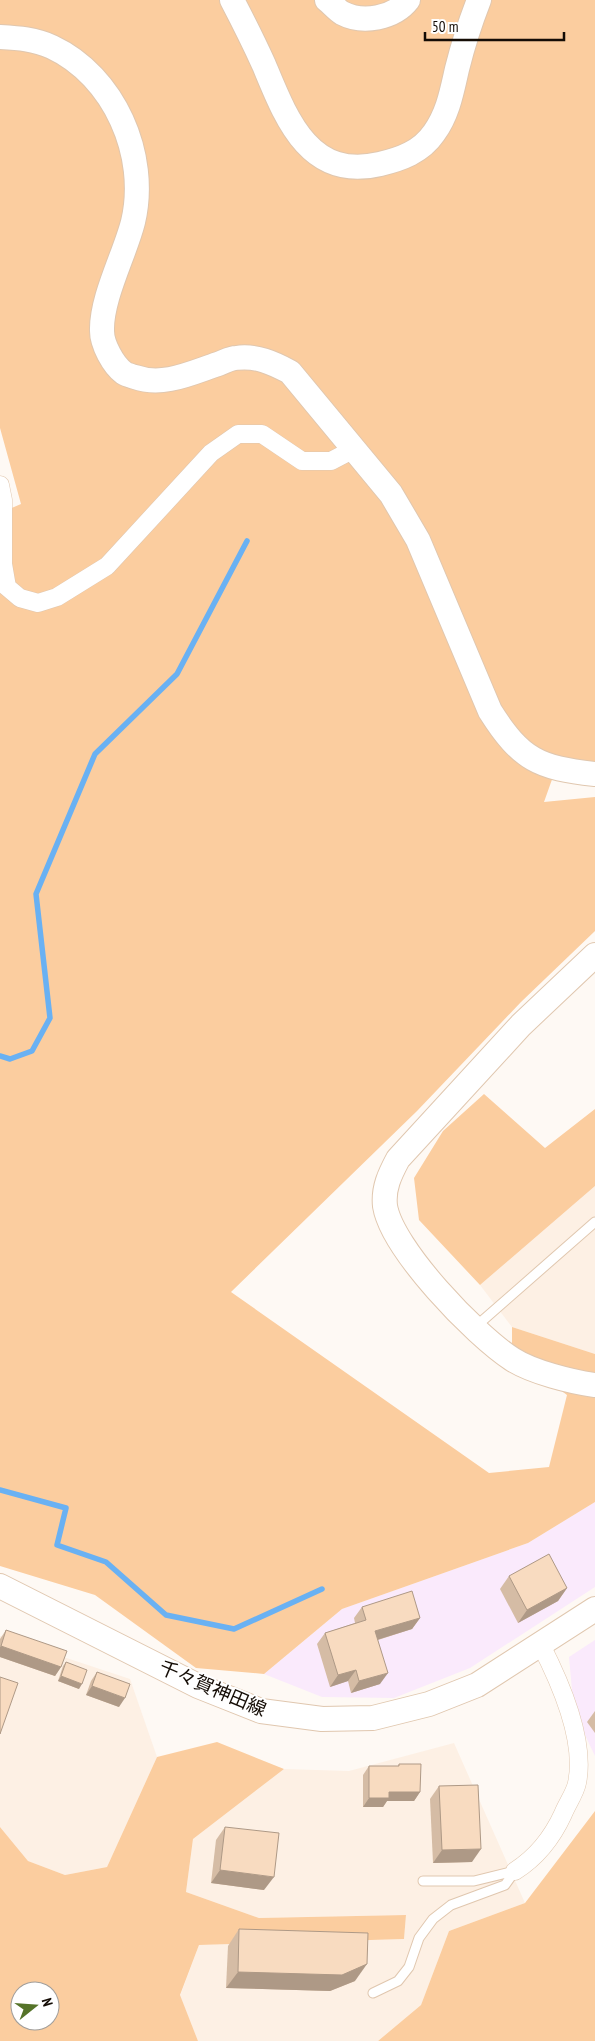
<svg xmlns="http://www.w3.org/2000/svg" width="595" height="2041" font-family="'PT Sans Narrow','Noto Sans JP',sans-serif">
<rect width="100%" height="100%" fill="#fef9f4"/>
<g fill="#faeafc">
<path d="M595,1502V1587L470,1668L394,1698L322,1697L264,1674L342,1609L528,1543Z"/>
<path d="M595,1640V1756L574,1712L569,1657Z"/>
</g>
<g fill="#fdf0e4">
<path d="M595,1186V1354L512,1327L480,1285Z"/>
<path d="M0,1636L130,1679L157,1757L107,1867L65,1875L28,1861L0,1827Z"/>
<path d="M454,1743L525,1903L449,1931L421,2005L378,2041H198L180,1996L199,1945L404,1939L406,1915L259,1918L186,1892L193,1839L284,1769L349,1771Z"/>
</g>
<g fill="#fbcd9f" fill-rule="evenodd">
<path d="M0,0H595V776L560,757L544,802L595,797V931L521,1002L417,1111L231,1292L489,1473L549,1467L567,1395L512,1354V1327L595,1354V1502L528,1543L342,1609L264,1674L196,1668L95,1595L0,1566V513L21,504L0,428Z"/>
<path d="M484,1094L545,1148L595,1109V1186L480,1285L419,1220L414,1178L443,1131Z"/>
<path d="M217,1742L284,1769L193,1839L186,1892L259,1918L406,1915L404,1939L199,1945L180,1995L198,2041H0V1827L28,1861L65,1875L107,1867L157,1757ZM20,1991H50V2021H20Z"/>
<path d="M595,1811V2041H378L421,2005L449,1931L525,1903Z"/>
</g>
<g fill="none" stroke-linecap="round" stroke-linejoin="round">
<g stroke="#69b1f3" stroke-width="5.5">
<path d="M0,1056L10,1059L32,1051L50,1018L36,894L95,754L177,674L247,541"/>
<path d="M0,1490L66,1508L57,1545L106,1562L166,1615L234,1629L322,1589"/>
</g>
<g stroke="#e0c7af" stroke-width="11">
<g id="lane">
<path d="M474,1328L595,1222"/>
<path d="M423,1881H474L515,1871"/>
<path d="M373,1993L398,1981L409,1967L419,1938L433,1919L451,1905L505,1885L515,1871"/>
</g>
</g>
<g stroke="#e0c7af" stroke-width="19">
<g id="street">
<path d="M0,485L3,500V564L7,587L20,598L38,603L57,597L107,566L211,453L238,434H262L302,461H331L354,449"/>
<path d="M515,1871C537,1857 552,1838 563,1814C567,1804 575,1793 577,1783C586,1740 560,1682 541,1645"/>
</g>
</g>
<g stroke="#e0c7af" stroke-width="26">
<g id="secondary">
<path d="M232,0C243,21 254,43 264,65C286,118 309,181 380,164C401,159 421,152 434,133C448,114 452,91 457,69C463,45 470,23 479,0"/>
<path d="M327,0C332,4 337,10 342,13C363,24 394,18 408,0"/>
<path d="M0,37C18,38 35,39 52,47C114,76 149,155 133,222C125,254 101,298 102,331C102,344 113,365 124,373C127,375 132,376 135,377C163,387 191,373 218,364C224,362 230,358 236,358C256,355 273,363 290,372L391,494L418,540L490,711C521,760 539,768 595,774"/>
<path d="M595,955L521,1025L398,1159C390,1174 383,1188 385,1206C392,1249 475,1335 512,1359C532,1372 572,1382 595,1385"/>
<path d="M0,1586L198,1686L261,1711L322,1719L373,1718L429,1704L477,1685L595,1609"/>
</g>
</g>
<use href="#lane" stroke="#fff" stroke-width="9"/>
<use href="#street" stroke="#fff" stroke-width="18"/>
<use href="#secondary" stroke="#fff" stroke-width="24"/>
</g>
<g fill="#d5bca5">
<path d="M509,1576L567,1588L558,1601L518,1623L500,1589Z"/>
<path d="M362,1607L420,1618L412,1629L378,1640L380,1684L351,1693L348,1681L330,1687L317,1644L325,1633L355,1623L354,1618Z"/>
<path d="M6,1630L61,1667L55,1676L0,1657V1639Z"/>
<path d="M66,1662L79,1689L58,1681L63,1666Z"/>
<path d="M97,1672L119,1707L86,1695L91,1681Z"/>
<path d="M595,1711V1733L587,1722Z"/>
<path d="M399,1764L420,1792L414,1801H387L383,1807H363V1775L369,1766H398Z"/>
<path d="M439,1786L472,1862L433,1863L430,1799Z"/>
<path d="M225,1827L264,1890L211,1883L216,1840Z"/>
<path d="M239,1929L355,1981L330,1991L226,1988L228,1946Z"/>
</g>
<g fill="#ae9986">
<path d="M567,1588L558,1601L518,1623L527,1610Z"/>
<path d="M420,1618L412,1629L367,1643L375,1631Z"/>
<path d="M1,1646L61,1667L55,1676L0,1657V1647Z"/>
<path d="M356,1670L348,1681L330,1687L338,1675Z"/>
<path d="M388,1673L380,1684L351,1693L359,1681Z"/>
<path d="M61,1676L82,1684L79,1689L58,1681Z"/>
<path d="M92,1686L125,1698L119,1707L86,1695Z"/>
<path d="M389,1792H420L414,1801H387L383,1807H363L369,1798Z"/>
<path d="M481,1849L472,1862L433,1863L442,1850Z"/>
<path d="M220,1870L274,1877L264,1890L211,1883Z"/>
<path d="M367,1964L355,1981L330,1991L226,1988L238,1972Z"/>
</g>
<g fill="#f8dbc0" stroke="#ae9986">
<path d="M549,1554L567,1588L527,1610L509,1576Z"/>
<path d="M412,1591L420,1618L375,1631L388,1673L359,1681L356,1670L338,1675L325,1633L366,1620L362,1607Z"/>
<path d="M6,1630L67,1651L61,1667L1,1646Z"/>
<path d="M66,1662L87,1670L82,1684L61,1676Z"/>
<path d="M97,1672L130,1684L125,1698L92,1686Z"/>
<path d="M0,1677L18,1683L0,1734Z"/>
<path d="M399,1764H421L420,1792H389V1798H369V1766H399Z"/>
<path d="M478,1785L481,1849L442,1850L439,1786Z"/>
<path d="M225,1827L279,1833L274,1877L220,1870Z"/>
<path d="M239,1929L368,1933L367,1964L342,1975L238,1972Z"/>
</g>
<g text-anchor="middle" stroke-width="4" stroke-linejoin="round" paint-order="stroke">
<g font-size="19" fill="#140c05" stroke="#fff">
<text transform="translate(213 1688) rotate(23)" y="7">千々賀神田線</text>
</g>
</g>
<g transform="translate(35 2006) rotate(73)"><circle r="24" fill="#ffffff" stroke="#a19e9b"/>
<path d="M0-4L9 19L0 12L-9 19Z" fill="#557329"/>
<text y="-8" font-size="14" font-weight="bold" text-anchor="middle" fill="#140c05">N</text>
</g>
<path d="M425 32v8h139v-8" fill="none" stroke="#140c05" stroke-width="2.5"/>
<text x="432" y="32" font-size="15" fill="#140c05" stroke="#ffffff" stroke-width="4" paint-order="stroke">50 m</text>
</svg>
